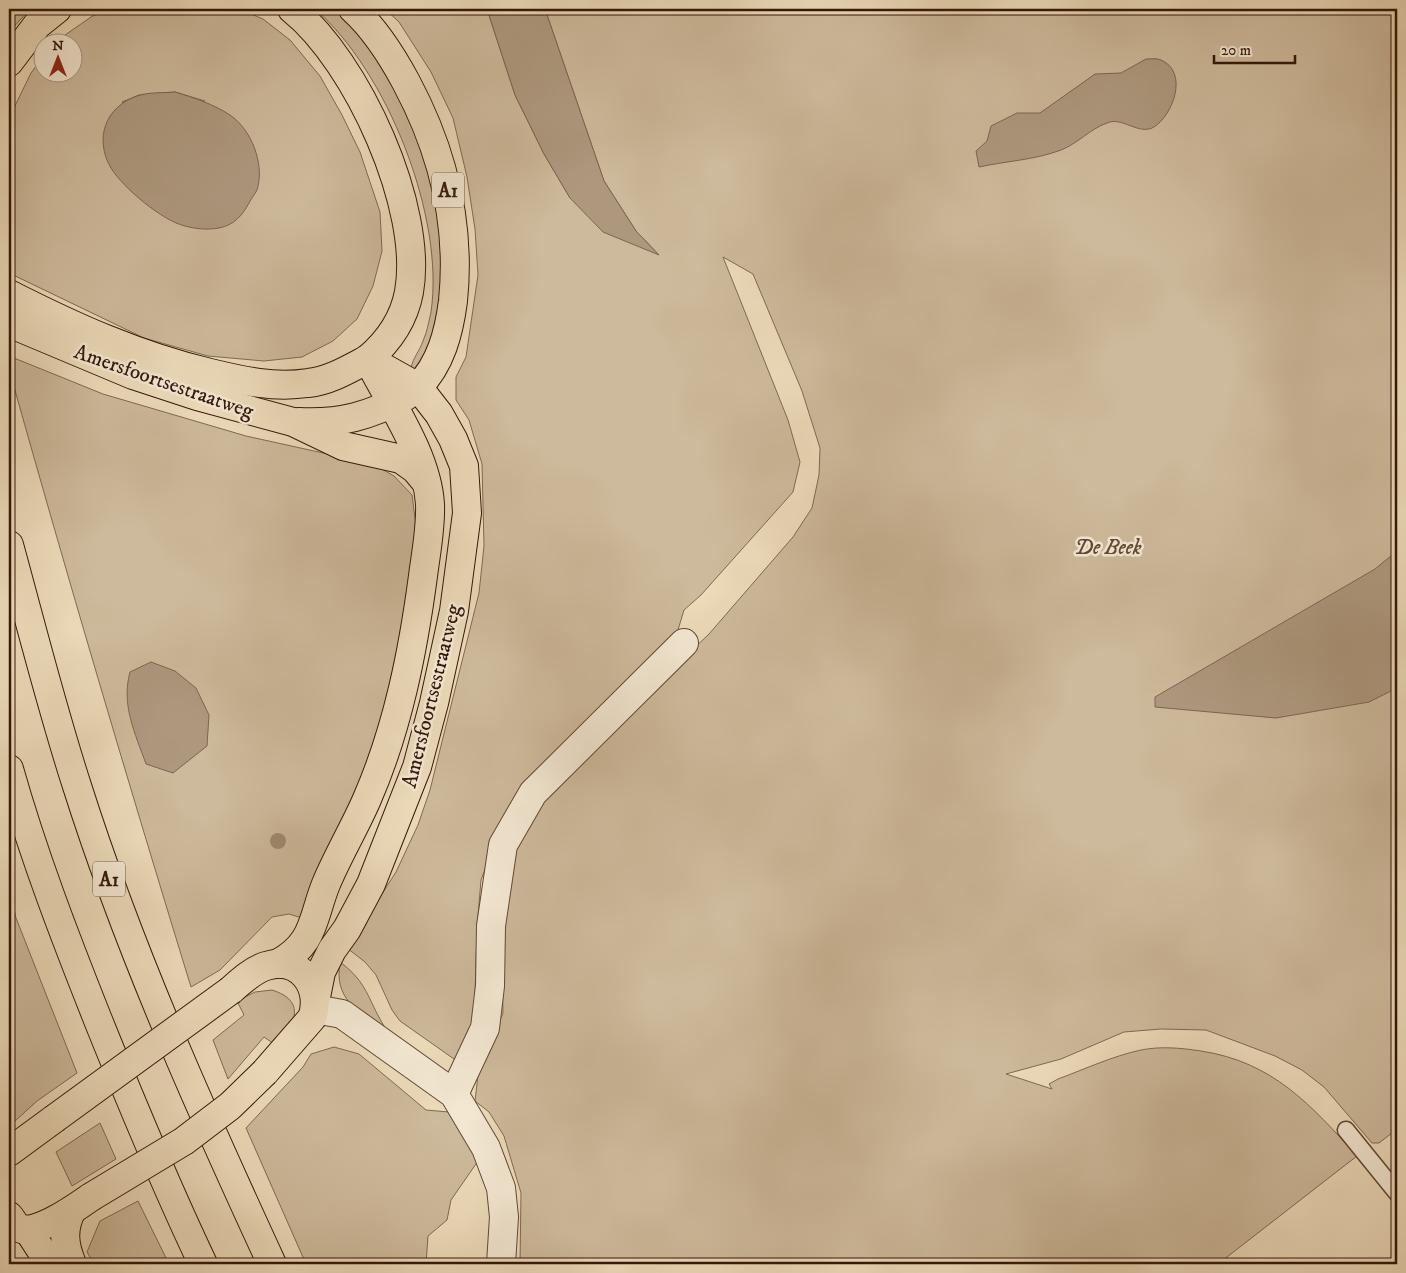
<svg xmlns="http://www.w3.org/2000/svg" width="1406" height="1273" font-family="'IM FELL DW Pica',serif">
<rect width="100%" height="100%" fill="#ecdab9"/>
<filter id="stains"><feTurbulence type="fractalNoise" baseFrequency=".004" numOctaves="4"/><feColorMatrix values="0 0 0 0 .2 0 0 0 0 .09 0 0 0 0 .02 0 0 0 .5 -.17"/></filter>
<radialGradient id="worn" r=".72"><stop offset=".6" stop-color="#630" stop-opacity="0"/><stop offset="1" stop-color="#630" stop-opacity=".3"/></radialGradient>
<g fill="#cdb99b" stroke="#806853" fill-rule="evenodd">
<path d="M9,9H30L9,32Z"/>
<path d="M107,9H239L263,19L290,40L320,76L342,115L360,152L380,212L382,251L373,286L357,319L333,341L302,357L264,361L208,356L144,338L9,273V118L31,73L42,58V72H72V42H55L91,17ZM175,92L205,101L122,102L139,95Z"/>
<path d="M315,9H346L420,122L440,200L444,311L418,371L411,368C413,358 420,350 423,341C427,332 429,321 431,312C445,217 387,71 315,9Z"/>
<path d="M385,9H487L515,95L544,154L570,198L658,254L636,231L604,181L545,9H1397V1129L1379,1143H1372L1324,1087L1302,1070L1275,1056L1206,1030L1161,1029L1124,1032L1061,1059L1006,1074L1052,1089L1049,1084L1058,1079C1085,1069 1113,1056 1141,1050C1161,1046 1181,1048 1201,1051C1273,1062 1311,1105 1357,1156L1218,1264H802L806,1259L800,1264H520L521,1193L504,1136L489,1112L475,1101L478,1075L503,1013L502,968L506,904L513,859L528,815L604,734L709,634L793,537L812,508L819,475L820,448L802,391L753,274L723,257L788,420L800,462L793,492L701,595L684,610L674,643L496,840L481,880L477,928L474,1028L462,1052L454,1059L400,1021L392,1010L376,975L365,962L347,948L396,872L418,825L430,790L479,593L484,546L482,464L469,420L456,400V377L466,357L478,275L475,229L467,177L453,118L431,72L399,22Z"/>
<path d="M9,356L103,394L246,436L373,464L394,476L412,495L417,534L407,609L389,696L367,768L305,919L289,914L272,917L220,970L191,987C128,782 67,576 9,369Z"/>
<path d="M9,888L16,918L77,1073L37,1101L14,1122L9,1118Z"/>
<path d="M340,962C368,983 367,998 384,1026L382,1029C356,1009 334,999 340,962Z"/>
<path d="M272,990C307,1001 295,1024 277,1046L264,1037L228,1079L213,1040L244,1015L237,1001L255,992Z"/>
<path d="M334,1047L359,1054L426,1110L449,1112L478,1161L451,1200L447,1220L428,1236L426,1264H306L246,1128L303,1067L311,1054Z"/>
<path d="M100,1123L116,1159L72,1186L56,1152Z"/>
<path d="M138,1201L169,1264H94L87,1252L100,1221Z"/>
</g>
<g fill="#ad987e" stroke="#7d6450">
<path d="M487,9H545L604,181L636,231L659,255L603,232L570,198L544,154L515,95Z"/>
<path d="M1146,59C1151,59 1157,58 1161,60C1189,72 1173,115 1154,127C1139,136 1122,116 1107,123C1090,129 1077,144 1061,150C1035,160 1006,161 979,167L976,151L987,141L991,126L1017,113H1040L1095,74L1121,73Z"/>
<path d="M175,92C195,98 213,104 230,115C252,130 265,165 257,190C255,194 251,199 249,203C242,216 234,225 219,228C207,230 196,229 185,226C163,221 123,188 111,168C94,139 105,107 137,96C148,92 163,93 175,92Z"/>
<path d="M1397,551V688L1369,702L1276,718L1155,707V697L1375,569Z"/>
<path d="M151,662L175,671L196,688L209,715L207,746L173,773L146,764C135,733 121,705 130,672Z"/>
</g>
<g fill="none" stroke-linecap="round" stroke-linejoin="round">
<g stroke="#624836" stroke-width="19">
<path id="service" d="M1346,1130L1397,1193"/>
</g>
<g stroke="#624836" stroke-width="30">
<g id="minor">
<path d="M315,1009L342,1014L454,1094L486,1148L501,1188L504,1217L501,1264"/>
<path d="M454,1094L485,1028L490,986L491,926L503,845L533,793L684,643"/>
</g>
</g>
<g stroke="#34170b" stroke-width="30">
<g id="primary">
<path d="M9,294C74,327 138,356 210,373C243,381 274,388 308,383C329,381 349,369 368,359"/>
<path d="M9,323L133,375L197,396L293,422L343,446L401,459L415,469L426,482"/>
<path d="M299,422C340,424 370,416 406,396"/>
<path d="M277,964C315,944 312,919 326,884C338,855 355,827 367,799C398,728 413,651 423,576C426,552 431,528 430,504C427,455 390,403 368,359"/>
<path d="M231,990C241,981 253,970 266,966C300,955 323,988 312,1018L265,1072"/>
<path d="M316,997L321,972L332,950L347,929L371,884L417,767L434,703L454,611L467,513L464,466L453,439L439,414L418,387L368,359"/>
<path d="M9,1152L54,1119"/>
<path d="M9,1216C12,1219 15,1226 19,1228C35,1237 78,1206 91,1197"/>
<path d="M28,1230L50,1264"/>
<path d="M72,1264C64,1245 62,1229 72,1210"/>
</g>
</g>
<g stroke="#34170b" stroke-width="30">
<g id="motorway">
<path d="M292,9C357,61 424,208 409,292C404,319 388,342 368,359"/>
<path d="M353,9C375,29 392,56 406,82C443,151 461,223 453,301C449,332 441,364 418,387"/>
<path d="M9,62L37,25L57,9"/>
<path d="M9,545C31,625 51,706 77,786C129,950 200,1108 272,1264"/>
<path d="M9,769C33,854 65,937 98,1020C131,1102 165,1184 203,1264"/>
</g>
</g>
<use href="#service" stroke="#f3e7d2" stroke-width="16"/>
<use href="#minor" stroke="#f3e7d2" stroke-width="28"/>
<use href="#primary" stroke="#ecdab9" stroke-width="28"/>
<use href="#motorway" stroke="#ecdab9" stroke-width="28"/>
<g stroke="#34170b" stroke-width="30" stroke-linecap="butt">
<g id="primary-bridge">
<path d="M54,1119L231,990"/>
<path d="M91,1197L184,1141L230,1106L265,1072"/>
</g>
</g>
<use href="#primary-bridge" stroke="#ecdab9" stroke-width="28"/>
</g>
<circle fill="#a08a71" cx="278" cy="841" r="8"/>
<g text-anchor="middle" stroke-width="5" stroke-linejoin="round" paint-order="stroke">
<g fill="#f3e7d2" stroke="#6d5547" stroke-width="1">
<rect x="432" y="172.5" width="32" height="35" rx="4"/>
<rect x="93" y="861.5" width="32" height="35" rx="4"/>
</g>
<g font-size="20" font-weight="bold" fill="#34170b">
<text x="448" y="197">A1</text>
<text x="109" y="886">A1</text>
</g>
<g font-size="21" fill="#34170b" stroke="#f3e7d2">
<text transform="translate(164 381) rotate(19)" y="7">Amersfoortsestraatweg</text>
<text transform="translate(431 696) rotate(-76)" y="7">Amersfoortsestraatweg</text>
</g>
<g font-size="21" font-style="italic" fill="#624836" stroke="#f3e7d2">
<text x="1108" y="554">De Beek</text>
</g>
</g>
<rect width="1406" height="1273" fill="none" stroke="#ecdab9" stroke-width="30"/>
<rect x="10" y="10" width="1386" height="1253" fill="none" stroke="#34170b" stroke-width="2.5"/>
<rect x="15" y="15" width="1376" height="1243" fill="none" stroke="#34170b"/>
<g transform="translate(58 58)"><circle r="24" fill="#f3e7d2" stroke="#a79482"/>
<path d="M0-4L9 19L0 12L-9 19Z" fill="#8f2418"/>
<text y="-8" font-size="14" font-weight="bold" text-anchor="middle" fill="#34170b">N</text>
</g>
<path d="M1214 55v8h81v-8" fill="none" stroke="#34170b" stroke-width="2.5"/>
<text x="1221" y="55" font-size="15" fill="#34170b" stroke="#f3e7d2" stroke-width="4" paint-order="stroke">20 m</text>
<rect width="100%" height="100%" filter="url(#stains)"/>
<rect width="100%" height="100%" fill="url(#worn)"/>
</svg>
